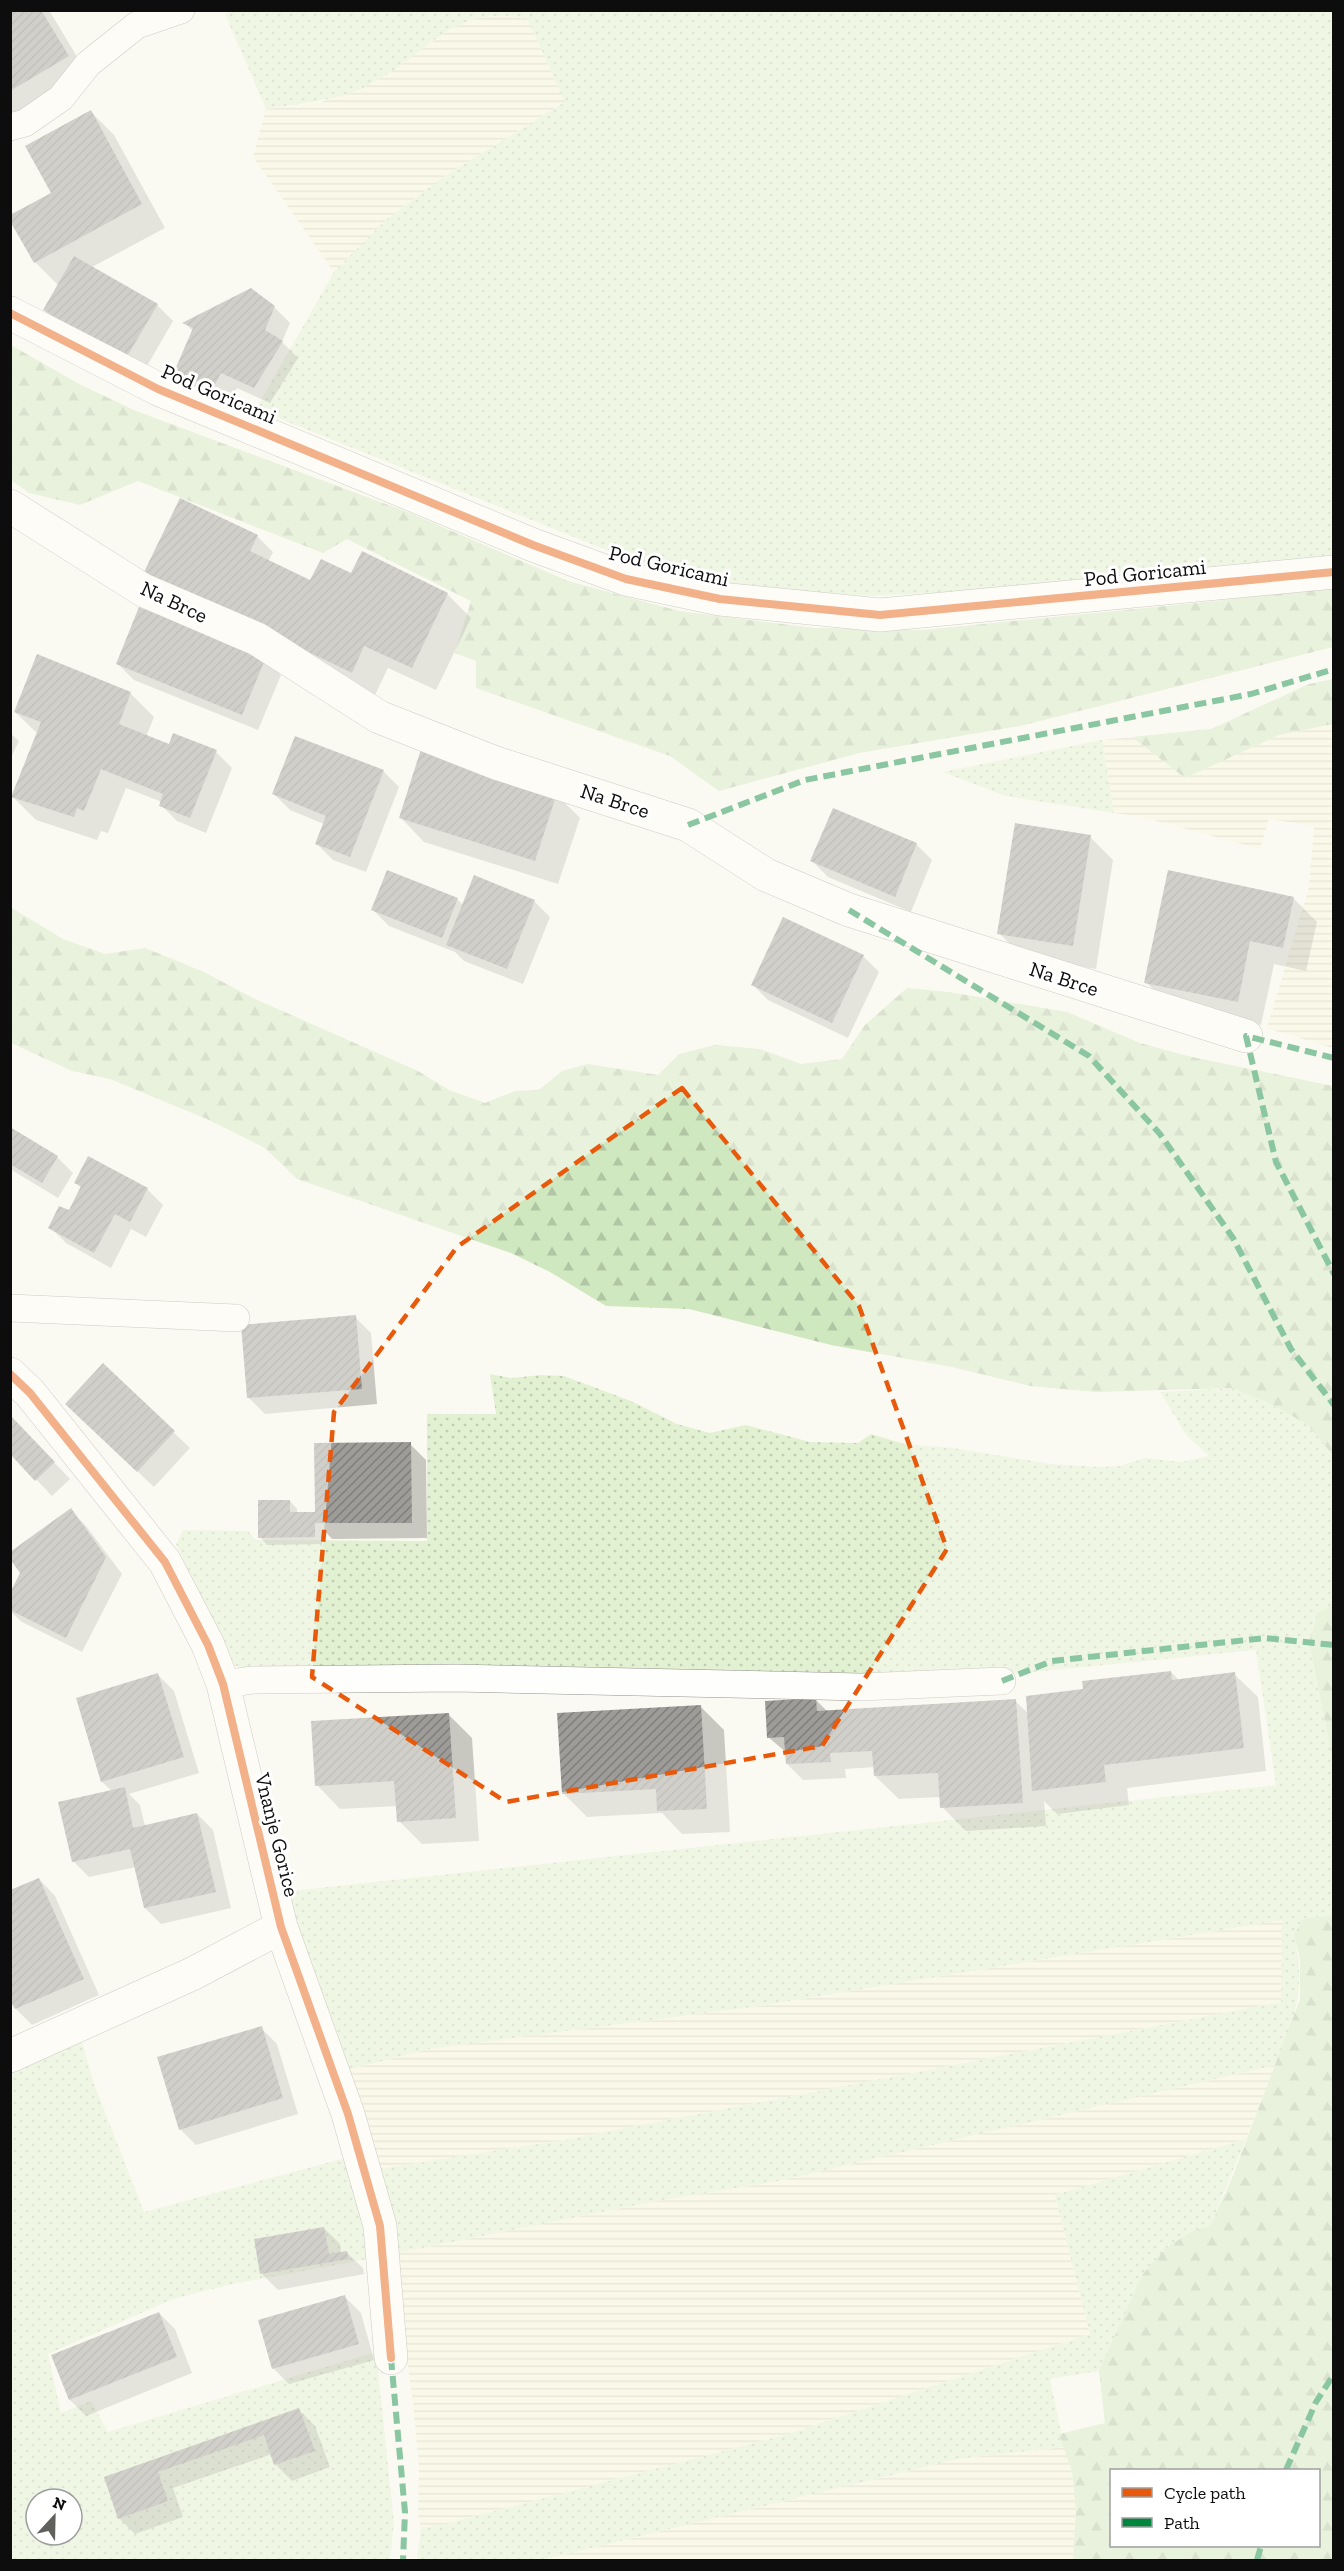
<svg xmlns="http://www.w3.org/2000/svg" width="1344" height="2571" font-family="'Zilla Slab',serif">
<defs>
<pattern id="farmland-rules" width="6" height="5" patternUnits="userSpaceOnUse" patternTransform="scale(1.5)"><rect width="6" height="5" fill="#f7f7de"/><path d="M0 2.5h6" fill="none" stroke="#d3d3bd"/></pattern>
<pattern id="grass-dots" width="8" height="8" patternUnits="userSpaceOnUse" patternTransform="scale(1.5)"><rect width="8" height="8" fill="#e1f1d2"/><path d="M2 2h.1M6 6h.1" fill="none" stroke="#c0cdb3" stroke-width="1.8" stroke-linecap="round"/></pattern>
<pattern id="forest-firs" width="22" height="20" patternUnits="userSpaceOnUse" patternTransform="scale(1.5)"><rect width="22" height="20" fill="#d0e8c0"/><path d="M5 1l3.5 6h-7zM16 11l3.5 6h-7z" fill="#b1c6a4"/></pattern>
<pattern id="building-hatch" width="6" height="6" patternUnits="userSpaceOnUse" patternTransform="scale(1.5)"><rect width="6" height="6" fill="#9e9c98"/><path d="M-1 1l2-2M0 6l6-6M5 7l2-2" fill="none" stroke="#7f7e7a"/></pattern>
</defs>
<rect width="100%" height="100%" fill="#fbfaf2"/>
<g fill="url(#farmland-rules)">
<path d="M507,15L527,18L565,102L445,176L388,218L334,272L253,157L266,109L319,103L376,81L456,25L478,17Z"/>
<path d="M1333,724V1048L1267,1028L1309,887L1314,826L1269,819L1260,849L1142,817L1114,813L1102,740L1132,737L1185,778L1279,735Z"/>
<path d="M1282,1920L1281,2002L564,2140L379,2169L343,2071L429,2049L759,2006Z"/>
<path d="M1275,2065L1246,2139L1055,2195L1090,2334L788,2434L449,2523L421,2528L418,2515L419,2467L413,2402L392,2254L662,2200L779,2181Z"/>
<path d="M1064,2447L1072,2471L1076,2512L1073,2560H542L958,2459Z"/>
</g>
<g fill="url(#grass-dots)" fill-rule="evenodd">
<path d="M233,10L1333,11V555L1197,573L1005,590L869,596L728,585L651,568L256,409L334,272L388,218L445,176L565,102L527,18C452,5 433,49 376,81C341,102 305,102 266,109L225,14Z"/>
<path d="M1102,740L1114,813L1005,796L943,772Z"/>
<path d="M490,1374L512,1378L541,1375L564,1376L631,1401L677,1424L710,1433L746,1425L810,1442L858,1443L871,1434L904,1444L953,1448L1051,1464L1100,1467L1120,1466L1145,1458L1181,1462L1209,1456L1186,1435L1160,1392L1231,1388L1269,1403L1308,1425L1334,1455L1333,1604L1318,1613L1309,1643L1333,1760V1915L1303,1919L1294,1935C1307,1990 1295,2015 1275,2065L779,2181L662,2200L392,2254L379,2169L564,2140L1281,2002L1282,1920L759,2006L429,2049L343,2071L282,1892L1276,1785L1256,1650L1014,1674L249,1669L227,1664L223,1645L176,1544L183,1530L248,1531L255,1540L427,1541V1414H496Z"/>
<path d="M82,2042L94,2084L144,2212L349,2157L366,2233L368,2259L228,2285L173,2299L48,2354L61,2413L91,2401L108,2432L376,2352L394,2522L390,2560H11V2068ZM36,2499H72V2535H36Z"/>
<path d="M1246,2139L1210,2226L1191,2232L1115,2337L1099,2371L1050,2379L1064,2447L958,2459L542,2560H417L421,2528L449,2523L788,2434L1090,2334L1055,2195Z"/>
</g>
<g fill="url(#forest-firs)" fill-rule="evenodd">
<path d="M11,345L79,384L136,411L410,513L568,581L679,611L815,628L923,630L1216,601L1333,584V647L1020,726L859,753L719,791L670,756L476,688V661L455,653L471,601L347,539L323,553L138,481L80,505L29,493L11,480Z"/>
<path d="M1333,679V724L1279,735L1185,778L1132,737L1211,729L1309,684Z"/>
<path d="M10,907L63,939L105,954L145,948L204,972L253,998L418,1071L449,1090L485,1103L515,1091L539,1090L562,1071L588,1064L658,1075L679,1054L715,1045L760,1049L801,1064L842,1059L865,1025L907,988L949,992L1067,1012L1140,1043L1192,1057L1333,1086V1455L1308,1425L1269,1403L1231,1388L1096,1392L1030,1386L952,1367L831,1345L689,1309L606,1306L550,1272L511,1253L297,1179L265,1148L209,1120L110,1079L72,1071L11,1043Z"/>
<path d="M1333,1604V1760L1309,1642L1318,1613Z"/>
<path d="M1333,1915V2560H1073L1076,2512L1072,2471L1059,2434L1105,2423L1099,2371L1143,2274L1166,2248L1191,2232L1210,2226L1232,2178L1300,1999V1959L1294,1935L1303,1919ZM1318,2470V2546H1112V2470Z"/>
</g>
<g fill="#0003">
<path d="M10,10H49L91,80L10,114Z"/>
<path d="M91,112L114,135L165,228L92,267L157,305L173,321L143,373L61,326L45,310L59,286L35,262L53,194Z"/>
<path d="M274,307L290,323L282,342L298,358L270,403L237,388L229,403L192,388L176,372L193,331L185,323Z"/>
<path d="M257,536L273,552L268,562L311,582L352,575L447,594L471,618L436,690L388,668L375,695L247,633L162,588L146,572Z"/>
<path d="M265,659L281,675L258,730L134,680L118,664Z"/>
<path d="M130,693L154,717L146,737L169,746L216,752L232,768L206,833L177,821L161,805L162,802L126,788L108,833L101,831L97,840L36,820L12,796L38,734L15,712Z"/>
<path d="M10,733L19,741L10,759Z"/>
<path d="M383,771L399,787L366,872L333,860L317,844L324,824L290,810L274,794Z"/>
<path d="M556,794L580,818L558,884L424,842L401,818Z"/>
<path d="M1090,837L1113,860L1096,969L1023,957L999,933Z"/>
<path d="M916,844L932,860L911,912L828,877L812,861Z"/>
<path d="M1293,898L1317,922L1306,971L1274,964L1261,1025L1169,1006L1146,982Z"/>
<path d="M457,899L464,906L534,901L550,917L523,984L464,961L455,952L389,926L373,910Z"/>
<path d="M863,956L879,972L848,1038L768,1000L752,984Z"/>
<path d="M10,1129L57,1157L73,1173L58,1198L10,1169Z"/>
<path d="M76,1183L147,1189L163,1205L146,1237L131,1229L111,1268L66,1243L50,1227L70,1212L82,1189Z"/>
<path d="M355,1317L371,1333L377,1404L265,1414L249,1398Z"/>
<path d="M103,1365L190,1448L154,1487L83,1420Z"/>
<path d="M10,1416L70,1479L52,1496L10,1452Z"/>
<path d="M410,1444L426,1460L427,1538L332,1539L322,1528V1544L267,1545L260,1537L290,1501L297,1509V1514H316Z"/>
<path d="M70,1510L86,1526L122,1574L82,1652L22,1622L10,1611V1596Z"/>
<path d="M1171,1672L1179,1680L1234,1674L1258,1697L1266,1771L1127,1788L1129,1805L1057,1814L1044,1801L1046,1826L966,1831L942,1807L941,1797L899,1799L875,1776V1767L845,1769L846,1778L803,1780L787,1764V1753L768,1737L816,1700L828,1712L1015,1701L1029,1714L1084,1690Z"/>
<path d="M158,1675L174,1691L199,1773L129,1794L140,1805L145,1826L197,1814L213,1830L231,1908L161,1924L145,1908L136,1867L89,1877L73,1861L112,1791L102,1782Z"/>
<path d="M701,1707L724,1730L730,1832L682,1834L662,1813L587,1817L563,1793Z"/>
<path d="M448,1714L472,1738L479,1841L422,1844L399,1821L398,1806L340,1809L317,1785Z"/>
<path d="M39,1879L55,1896L99,1995L32,2025L16,2009Z"/>
<path d="M261,2028L277,2044L298,2114L196,2145L180,2129Z"/>
<path d="M324,2228L340,2244L341,2253L346,2252L363,2268L364,2274L278,2290L262,2274Z"/>
<path d="M345,2297L361,2313L374,2360L289,2384L273,2368Z"/>
<path d="M159,2313L175,2329L192,2373L86,2416L70,2400L53,2356Z"/>
<path d="M299,2410L315,2426L330,2467L292,2481L276,2465L272,2454L173,2488L183,2517L135,2534L119,2518L106,2478Z"/>
</g>
<g fill="url(#building-hatch)">
<path d="M10,10H41L69,56L10,91Z"/>
<path d="M91,110L142,204L34,263L10,221V215L51,193L25,146Z"/>
<path d="M74,256L158,304L126,358L43,310Z"/>
<path d="M251,288L275,306L265,330L283,341L254,388L221,373L213,388L174,372L193,328L182,323Z"/>
<path d="M180,498L258,535L250,551L310,580L321,559L351,573L362,551L448,593L412,668L364,646L352,673L144,572Z"/>
<path d="M139,607L266,657L242,715L116,664Z"/>
<path d="M37,654L131,692L119,724L169,744L173,733L217,750L190,818L159,806L163,794L101,769L84,811L77,808L74,817L11,797L41,722L14,712Z"/>
<path d="M295,736L384,770L350,857L315,844L326,816L272,794Z"/>
<path d="M421,749L557,793L535,861L399,818Z"/>
<path d="M833,808L917,843L895,897L810,861Z"/>
<path d="M1015,823L1091,835L1073,946L997,934Z"/>
<path d="M387,870L458,898L442,938L371,910Z"/>
<path d="M1168,870L1294,897L1283,948L1250,941L1238,1002L1144,983Z"/>
<path d="M474,875L535,900L507,969L446,945Z"/>
<path d="M783,917L864,955L832,1023L751,985Z"/>
<path d="M10,1127L58,1156L42,1183L10,1164Z"/>
<path d="M88,1156L148,1188L130,1222L115,1214L94,1253L48,1228L59,1206L69,1210L81,1186L74,1183Z"/>
<path d="M356,1315L362,1389L247,1398L241,1325Z"/>
<path d="M103,1363L175,1431L137,1472L65,1404Z"/>
<path d="M10,1415L55,1462L35,1481L10,1454Z"/>
<path d="M411,1442L412,1523H315V1537L258,1538V1500H290V1512H315L314,1443Z"/>
<path d="M71,1508L106,1557L66,1638L10,1610V1593L20,1573L10,1559V1552Z"/>
<path d="M1171,1671L1172,1680L1235,1672L1244,1748L1104,1765L1106,1782L1032,1791L1026,1696L1083,1689L1082,1681Z"/>
<path d="M158,1673L184,1757L101,1782L76,1698Z"/>
<path d="M816,1698L817,1711L1016,1699L1023,1803L940,1808L938,1773L874,1776L872,1751L830,1753L831,1762L786,1764L784,1737L767,1738L765,1701Z"/>
<path d="M701,1705L707,1809L657,1811L656,1789L562,1794L557,1713Z"/>
<path d="M449,1713L456,1818L397,1822L394,1781L315,1786L311,1721Z"/>
<path d="M125,1787L133,1828L197,1813L216,1892L144,1908L130,1849L72,1862L58,1802Z"/>
<path d="M39,1878L84,1979L15,2009L10,2000V1890Z"/>
<path d="M262,2026L283,2098L179,2130L157,2057Z"/>
<path d="M324,2227L329,2254L347,2251L349,2259L260,2274L254,2239Z"/>
<path d="M345,2295L359,2344L272,2369L258,2320Z"/>
<path d="M159,2312L177,2357L69,2400L51,2355Z"/>
<path d="M299,2408L315,2451L274,2465L264,2435L158,2472L168,2501L118,2519L104,2477Z"/>
</g>
<g fill="none" stroke-linecap="round" stroke-linejoin="round">
<g stroke="#949490" stroke-width="28">
<g id="service">
<path d="M10,127L25,123L61,98L88,64L137,25L181,10"/>
<path d="M10,1308L236,1318"/>
<path d="M223,1684L253,1680L456,1678L861,1687L1002,1681"/>
</g>
</g>
<g stroke="#949490" stroke-width="34">
<g id="minor">
<path d="M10,313L158,389L533,545L626,579L720,599L880,615L1334,572"/>
<path d="M10,506L143,590L257,639L379,717L496,763L688,825L766,875L849,910L1246,1036"/>
<path d="M10,1374L30,1393L165,1562L208,1645L223,1684L281,1927L348,2114L380,2226L391,2358"/>
<path d="M10,2056L192,1974L281,1927"/>
</g>
</g>
<use href="#service" stroke="#fefefd" stroke-width="27"/>
<use href="#minor" stroke="#fefefd" stroke-width="33"/>
<g stroke="#00873e" stroke-width="6" stroke-dasharray="12 6" stroke-linecap="butt">
<path d="M688,825L805,780L1251,694L1334,669"/>
<path d="M849,910L1089,1056L1160,1134L1233,1238L1291,1349L1334,1405"/>
<path d="M1334,1058L1246,1036L1276,1162L1334,1274"/>
<path d="M1002,1681L1052,1661L1265,1638L1334,1645"/>
<path d="M391,2358L405,2512L403,2560"/>
<path d="M1286,2470L1316,2402L1334,2374"/>
<path d="M1257,2560L1261,2546"/>
</g>
<g stroke="#fff" stroke-width="11">
<g id="cycleway">
<path d="M10,313L158,389L533,545L626,579L720,599L880,615L1334,572"/>
<path d="M10,1374L30,1393L165,1562L208,1645L223,1684L281,1927L348,2114L380,2226L391,2358"/>
</g>
</g>
<use href="#cycleway" stroke="#e8590c" stroke-width="8"/>
</g>
<path d="M0 0H1344V2571H0ZM682,1088L859,1306L947,1549L822,1746L506,1802L312,1677L334,1412L457,1247Z" fill="#fbfaf2" fill-opacity=".55" fill-rule="evenodd"/>
<path fill="none" stroke="#e8590c" stroke-width="4.5" stroke-dasharray="12 8" stroke-linejoin="round" d="M682,1088L859,1306L947,1549L822,1746L506,1802L312,1677L334,1412L457,1247Z"/>
<g text-anchor="middle" stroke-width="6" stroke-linejoin="round" paint-order="stroke">
<g font-size="21" fill="#0d0d0d" stroke="#fff">
<text transform="translate(219 394) rotate(23)" y="7">Pod Goricami</text>
<text transform="translate(669 566) rotate(13)" y="7">Pod Goricami</text>
<text transform="translate(1145 573) rotate(-6)" y="7">Pod Goricami</text>
<text transform="translate(174 602) rotate(25)" y="7">Na Brce</text>
<text transform="translate(615 801) rotate(18)" y="7">Na Brce</text>
<text transform="translate(1064 979) rotate(18)" y="7">Na Brce</text>
<text transform="translate(277 1835) rotate(76)" y="7">Vnanje Gorice</text>
</g>
</g>
<rect width="1344" height="2571" fill="none" stroke="#0d0d0d" stroke-width="24"/>
<rect x="1110" y="2469" width="210" height="78" fill="#ffffff" stroke="#9e9e9e" stroke-width="1.5"/>
<rect x="1122" y="2488" width="30" height="9" fill="#e8590c" stroke="#9e9e9e" stroke-width="1.5"/>
<text x="1164" y="2499" font-size="18" fill="#0d0d0d">Cycle path</text>
<rect x="1122" y="2518" width="30" height="9" fill="#00873e" stroke="#9e9e9e" stroke-width="1.5"/>
<text x="1164" y="2529" font-size="18" fill="#0d0d0d">Path</text>
<g transform="translate(54 2517) rotate(22)"><circle r="28" fill="#ffffff" stroke="#9e9e9e" stroke-width="1.5"/>
<path d="M0-4.5L10 22L0 15L-10 22Z" fill="#60605d"/>
<text y="-9" font-size="16" font-weight="bold" text-anchor="middle" fill="#0d0d0d">N</text>
</g>
</svg>
